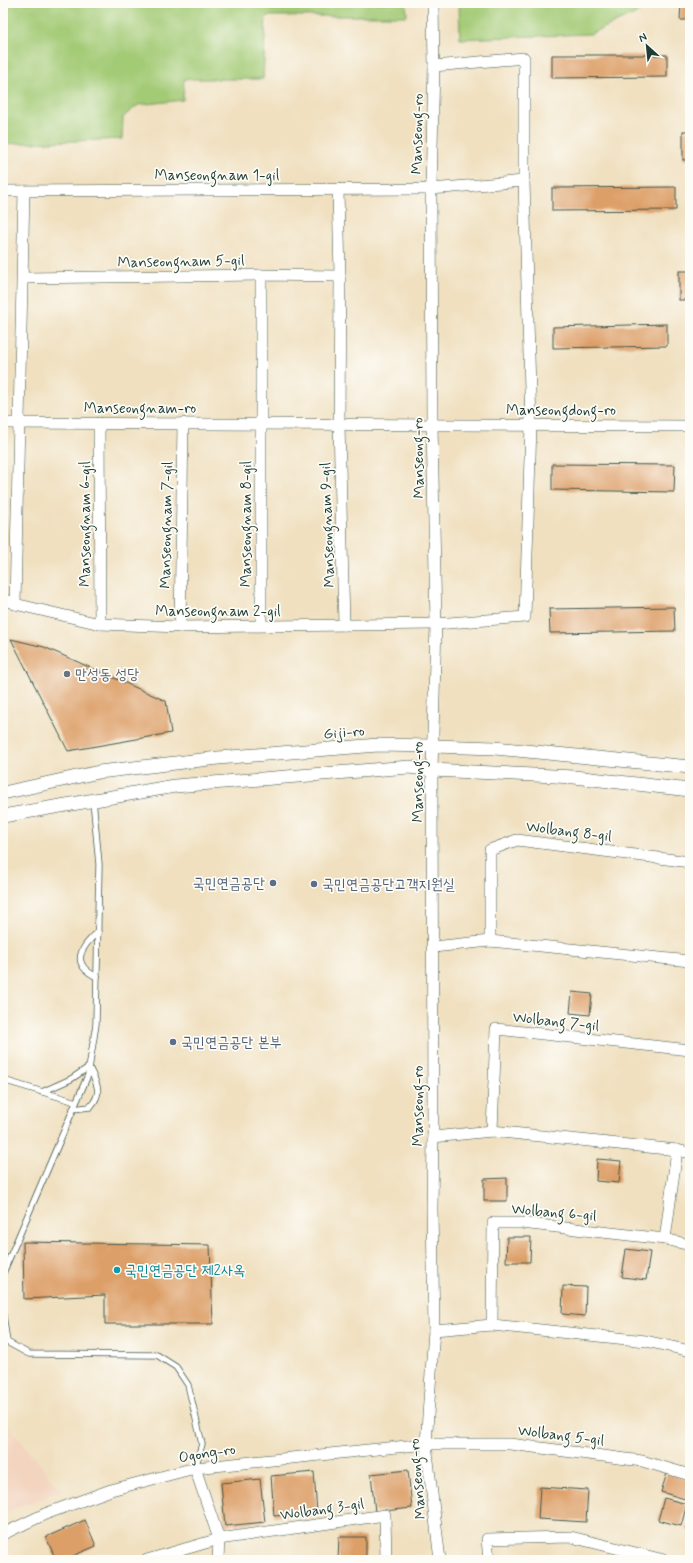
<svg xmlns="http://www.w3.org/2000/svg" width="693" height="1563" font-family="Mynerve,'Poor Story',sans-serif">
<rect width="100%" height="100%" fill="#fdfcf7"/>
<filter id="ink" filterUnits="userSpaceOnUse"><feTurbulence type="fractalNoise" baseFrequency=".025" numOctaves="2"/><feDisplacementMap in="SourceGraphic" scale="8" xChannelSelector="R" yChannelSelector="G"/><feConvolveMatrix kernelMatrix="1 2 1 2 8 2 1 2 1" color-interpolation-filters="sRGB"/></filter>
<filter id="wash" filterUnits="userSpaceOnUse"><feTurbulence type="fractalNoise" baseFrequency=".012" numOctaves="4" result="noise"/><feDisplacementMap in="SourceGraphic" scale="16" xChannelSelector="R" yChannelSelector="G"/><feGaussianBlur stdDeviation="0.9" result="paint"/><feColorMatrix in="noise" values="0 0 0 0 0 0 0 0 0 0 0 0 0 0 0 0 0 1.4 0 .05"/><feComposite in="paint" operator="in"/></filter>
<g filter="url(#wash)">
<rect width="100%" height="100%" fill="#f0e0c0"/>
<path fill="#f3d4bf" d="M3,1418L61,1491L3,1513Z"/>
<g fill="#a3ca75" stroke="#618454">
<path d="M3,3H406L407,16H266L263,79H184L183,100L138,105L123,117L122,139L3,144Z"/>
<path d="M459,3H651L639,12L590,34L460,39Z"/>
</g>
<g id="blocks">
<g fill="#dd9f67">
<path d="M681,3H690V20H680Z"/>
<path d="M552,55H667V77L552,78Z"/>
<rect x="683" y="131" width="7" height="29"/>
<path d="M676,187V210L552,211V188Z"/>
<rect x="679" y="271" width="11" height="29"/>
<path d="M667,324V346L553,348V327Z"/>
<path d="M552,464L675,465L674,492L552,490Z"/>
<path d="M674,607L675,631L550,633L549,609Z"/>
<path d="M11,639L44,647L166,701L171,733L68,751Z"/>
<path d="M572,992L592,994L590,1015L570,1013Z"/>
<path d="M597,1159L621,1161L619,1183L596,1181Z"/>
<path d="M507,1178V1201H484V1179Z"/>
<path d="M507,1237H531L530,1262H506Z"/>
<path d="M23,1242L210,1245L213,1324H105V1295L24,1299Z"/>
<path d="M626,1249L650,1252L646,1280L622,1277Z"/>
<path d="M563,1286L586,1287L585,1316L562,1314Z"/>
<path d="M408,1470L412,1508L375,1512L371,1474Z"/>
<path d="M314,1472L317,1513L274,1516L271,1476Z"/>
<path d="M667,1473L690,1480L685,1499L661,1492Z"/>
<path d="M260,1479L265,1522L225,1526L221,1483Z"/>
<path d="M540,1487L588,1490L586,1522L538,1519Z"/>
<path d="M664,1498L687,1504L681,1526L658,1520Z"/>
<path d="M690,1519V1531L686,1530Z"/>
<path d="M85,1520L96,1546L63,1560H56L46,1537Z"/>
<path d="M339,1537H366V1560H338Z"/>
</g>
</g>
</g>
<g filter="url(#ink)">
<use href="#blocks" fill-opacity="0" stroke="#3e5549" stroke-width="1"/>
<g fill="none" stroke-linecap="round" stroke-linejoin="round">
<g stroke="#3e5549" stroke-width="7">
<g id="service">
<path d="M97,977C70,964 80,948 98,932"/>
<path d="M3,1080L76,1102"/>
<path d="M42,1092L71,1079L89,1067C96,1083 104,1092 90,1107L73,1109"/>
<path d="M3,1273L88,1075L96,1024L99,864L93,800"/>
<path d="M3,1315L7,1342L29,1354L157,1355L176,1367L188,1385L202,1444L195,1468"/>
</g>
</g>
<g stroke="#3e5549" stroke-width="12">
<g id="minor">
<path d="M433,3L434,66L431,189L432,424L436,624L432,770L433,1137L432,1208L434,1330L426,1444L440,1560"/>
<path d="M338,189L340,276L339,424L344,625"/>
<path d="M3,191L431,189L524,181"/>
<path d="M261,275V625"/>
<path d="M23,278L261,275L340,276"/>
<path d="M3,423L690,426"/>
<path d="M99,423L100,624"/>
<path d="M3,599L15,604L100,624L180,627L436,624L525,617L531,425L524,181V58L434,66"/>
<path d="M15,604L24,191"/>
<path d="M180,627L183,423"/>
<path d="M490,941V850L517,840L690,862"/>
<path d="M433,947L490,941L690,961"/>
<path d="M492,1131L496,1029L690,1050"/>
<path d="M433,1137L492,1131L677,1150L690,1153"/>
<path d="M665,1239L677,1150"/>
<path d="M492,1325L493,1223H521L665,1239L690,1245"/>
<path d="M434,1330L492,1325L646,1341L690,1351"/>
<path d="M195,1468L219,1539L218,1560"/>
<path d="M3,1534L45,1514L111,1490L195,1468L426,1444H510L642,1461L690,1475"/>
<path d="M147,1560L219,1539L385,1515L386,1560"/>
<path d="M489,1560L487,1539L571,1537L664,1560"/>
</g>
</g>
<g stroke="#3e5549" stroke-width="14">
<g id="tertiary">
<path d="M3,793L99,772L218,758L378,745L433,746L495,748L690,767"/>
<path d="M3,816L175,786L409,767L432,770L574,777L690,790"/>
</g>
</g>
<use href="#service" stroke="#fff" stroke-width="5.5"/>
<use href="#minor" stroke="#fff" stroke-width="11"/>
<use href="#tertiary" stroke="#fff" stroke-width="13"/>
</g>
</g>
<circle fill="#6b7280" stroke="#fdfcf7" stroke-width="1.5" cx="67" cy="674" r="4"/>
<g fill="#5c6f8a" stroke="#fdfcf7" stroke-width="1.5">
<circle cx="273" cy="883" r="4"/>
<circle cx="314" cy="884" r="4"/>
<circle cx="173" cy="1042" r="4"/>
</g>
<circle fill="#0f9aa8" stroke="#fdfcf7" stroke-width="1.5" cx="117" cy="1270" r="4"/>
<g text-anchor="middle" stroke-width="3.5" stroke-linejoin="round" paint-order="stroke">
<g font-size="15" fill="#1f3d34" stroke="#fdfcf7">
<text transform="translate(417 134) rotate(-89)" y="5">Manseong-ro</text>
<text x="217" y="180">Manseongnam 1-gil</text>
<text transform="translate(181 261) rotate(-1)" y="5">Manseongnam 5-gil</text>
<text x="140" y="413">Manseongnam-ro</text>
<text x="561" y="415">Manseongdong-ro</text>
<text transform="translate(418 458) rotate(-91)" y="5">Manseong-ro</text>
<text transform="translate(85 524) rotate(-90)" y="5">Manseongnam 6-gil</text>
<text transform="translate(246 524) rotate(-90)" y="5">Manseongnam 8-gil</text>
<text transform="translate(166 525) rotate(-89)" y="5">Manseongnam 7-gil</text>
<text transform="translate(327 525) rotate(-92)" y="5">Manseongnam 9-gil</text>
<text x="218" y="616">Manseongnam 2-gil</text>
<text transform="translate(344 732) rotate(-5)" y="5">Giji-ro</text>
<text transform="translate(418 782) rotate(-90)" y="5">Manseong-ro</text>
<text transform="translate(569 831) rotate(7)" y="5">Wolbang 8-gil</text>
<text transform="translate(556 1021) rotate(6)" y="5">Wolbang 7-gil</text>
<text transform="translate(418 1106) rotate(-90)" y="5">Manseong-ro</text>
<text transform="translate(554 1212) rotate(5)" y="5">Wolbang 6-gil</text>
<text transform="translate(561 1435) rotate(7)" y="5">Wolbang 5-gil</text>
<text transform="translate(207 1453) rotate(-9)" y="5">Ogong-ro</text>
<text transform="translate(417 1479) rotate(-95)" y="5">Manseong-ro</text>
<text transform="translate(322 1509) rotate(-8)" y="5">Wolbang 3-gil</text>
</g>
<g font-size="15" fill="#5b616d" stroke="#fdfcf7" text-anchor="start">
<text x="75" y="679">만성동 성당</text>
</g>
<g font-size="15" fill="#4e5e75" stroke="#fdfcf7" text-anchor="start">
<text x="265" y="888" text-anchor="end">국민연금공단</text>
<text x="322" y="889">국민연금공단고객지원실</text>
<text x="181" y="1047">국민연금공단 본부</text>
</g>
<g font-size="15" fill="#0d838f" stroke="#fdfcf7" text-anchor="start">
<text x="125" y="1275">국민연금공단 제2사옥</text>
</g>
</g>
<rect width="693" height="1563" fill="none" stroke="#fdfcf7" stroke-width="16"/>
<g transform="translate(647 46) rotate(333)" stroke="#fdfcf7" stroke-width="3" paint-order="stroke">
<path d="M0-3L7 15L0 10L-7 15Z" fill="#1f3d34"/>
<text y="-6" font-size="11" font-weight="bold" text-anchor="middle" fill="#1f3d34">N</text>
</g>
</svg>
